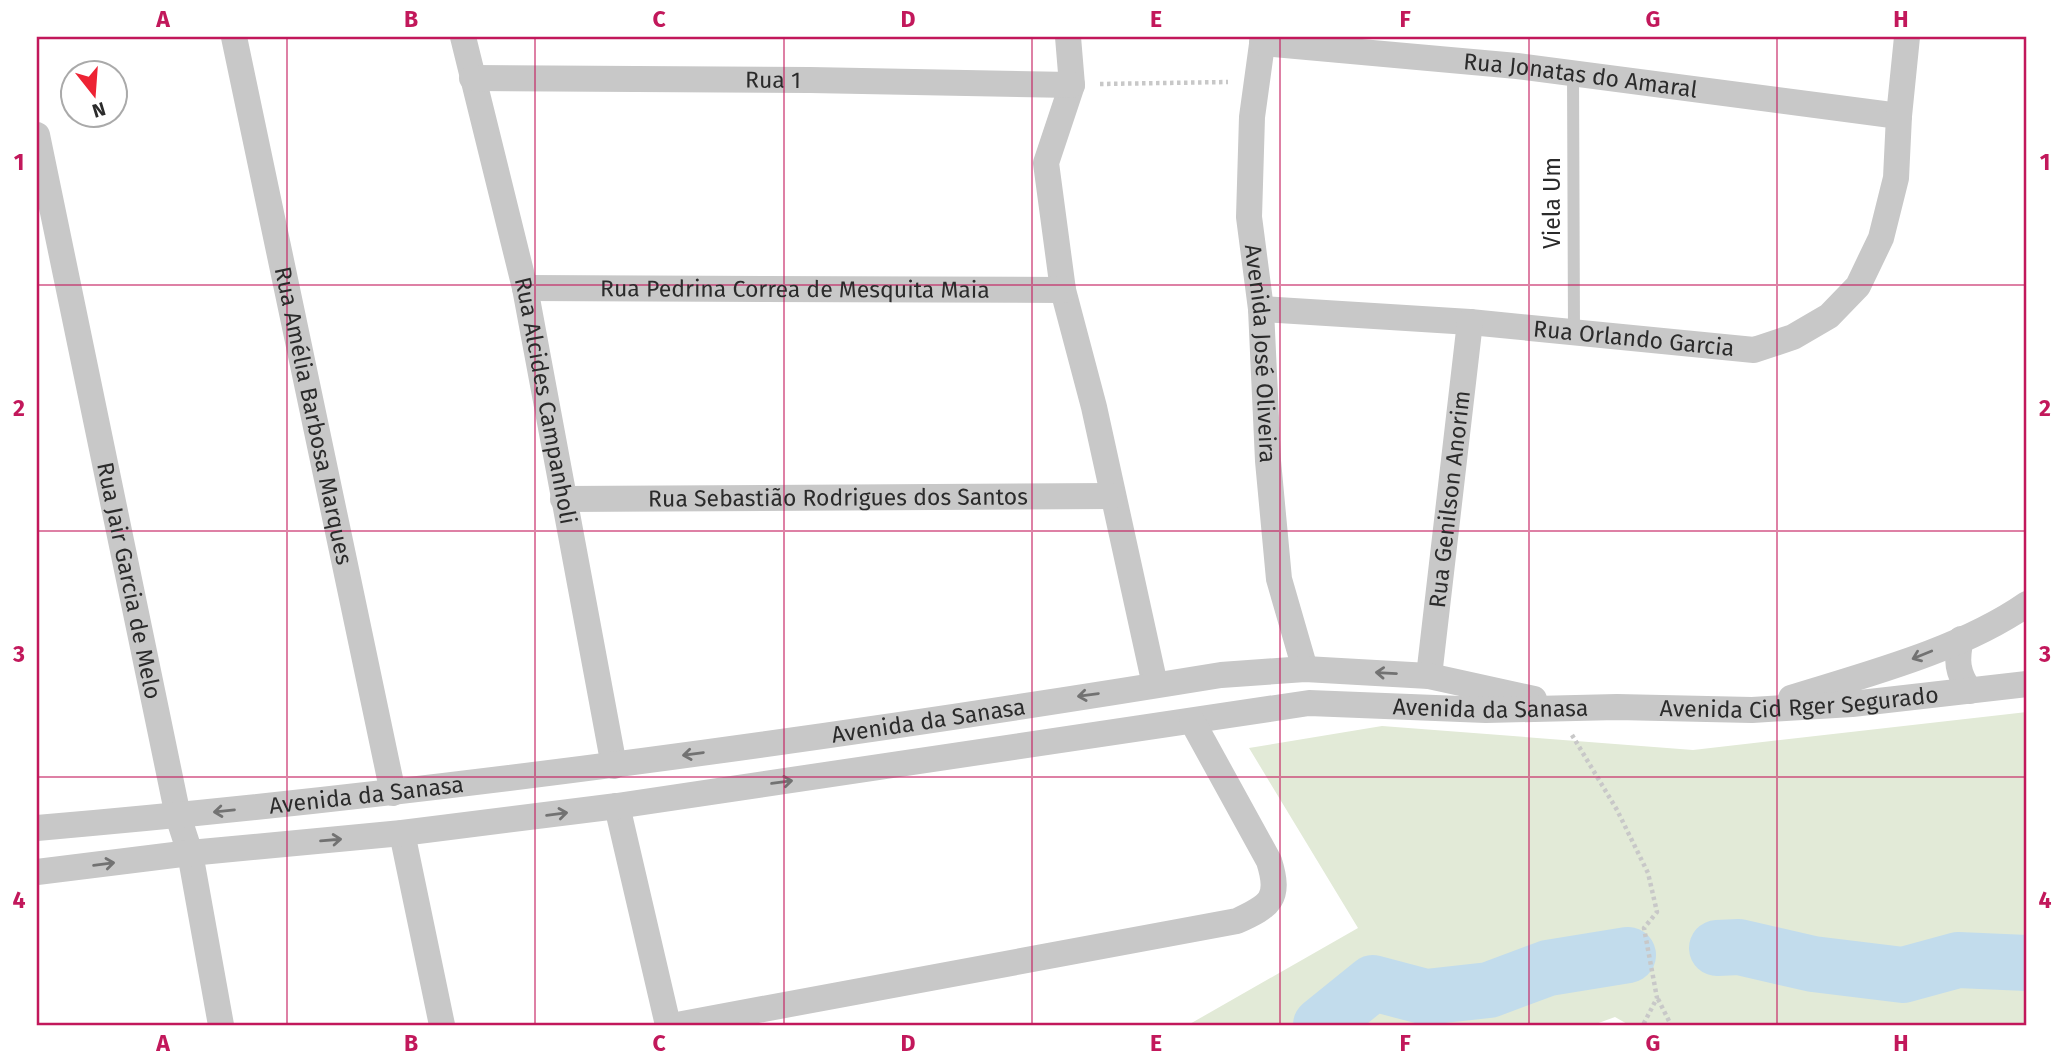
<svg xmlns="http://www.w3.org/2000/svg" width="2064" height="1062" font-family="'Fira Sans',sans-serif">
<rect width="100%" height="100%" fill="#fff"/>
<path fill="#e2ead7" d="M2027,712V1025H1629L1615,1017L1593,1025H1188L1358,928L1249,748L1382,726L1693,750Z"/>
<g fill="none" stroke-linecap="round" stroke-linejoin="round">
<g stroke="#c2dcec" stroke-width="56">
<path d="M1717,948L1739,947L1813,964L1903,975L1958,960L2027,963"/>
<path d="M1321,1025L1373,983L1426,997L1489,990L1548,968L1628,955"/>
</g>
<g stroke="#c8c8c8" stroke-width="4.5" stroke-dasharray="3.5 3.5" stroke-linecap="butt">
<path d="M1100,84L1228,82"/>
<path d="M1572,735L1617,810L1648,873L1657,912L1644,928L1657,998L1643,1025"/>
<path d="M1658,999L1671,1025"/>
</g>
<path stroke="#c8c8c8" stroke-width="12" d="M1573,73L1574,332"/>
<g stroke="#c8c8c8" stroke-width="26">
<path id="s1" d="M234,37L393,793"/>
<path id="s2" d="M463,37L525,288L614,766"/>
<path d="M1068,37L1072,85L1046,163L1063,290L1094,407L1155,685"/>
<path id="s3" d="M1263,37L1252,117L1249,217L1261,309L1268,461L1279,579L1305,669"/>
<path id="s4" d="M1262,43L1517,66L1899,116"/>
<path id="s5" d="M472,78L810,80L1072,85"/>
<path id="s6" d="M37,135L178,816L190,853L221,1025"/>
<path id="s7" d="M525,288L1063,290"/>
<path id="s8" d="M1261,309L1470,322L1754,350L1793,337L1829,316L1858,286L1881,238L1896,178L1899,116L1907,37"/>
<path id="s9" d="M563,499L1112,496"/>
<path d="M1961,639C1956,660 1957,673 1970,691"/>
<path id="s10" d="M1429,676L1470,322"/>
<path d="M1791,698C1868,674 1961,650 2027,604"/>
<path d="M617,806L668,1025"/>
<path id="s11" d="M37,828C433,794 828,739 1221,675L1305,669L1429,676L1534,699"/>
<path d="M402,833L442,1025"/>
<path id="s12" d="M37,872L190,853L402,833L617,806L1309,703L1486,710L1617,707L1752,710L1852,704L2027,684"/>
<path d="M677,1025L1237,921C1270,906 1281,899 1269,861L1192,721"/>
</g>
</g>
<defs><path id="oneway-shaft" d="M-6 0H5M1.5-3L5.5 0L1.5 3" fill="none" stroke-width="1.6" stroke-linecap="round" stroke-linejoin="round" transform="scale(1.75)"/></defs>
<g stroke="#727272">
<use href="#oneway-shaft" transform="translate(1922 655) rotate(158)"/>
<use href="#oneway-shaft" transform="translate(1386 673) rotate(-177)"/>
<use href="#oneway-shaft" transform="translate(1088 695) rotate(172)"/>
<use href="#oneway-shaft" transform="translate(693 754) rotate(172)"/>
<use href="#oneway-shaft" transform="translate(782 782) rotate(-8)"/>
<use href="#oneway-shaft" transform="translate(224 811) rotate(174)"/>
<use href="#oneway-shaft" transform="translate(557 814) rotate(-7)"/>
<use href="#oneway-shaft" transform="translate(331 840) rotate(-5)"/>
<use href="#oneway-shaft" transform="translate(104 864) rotate(-7)"/>
</g>
<path fill="none" stroke="#c2185b" stroke-width="2" stroke-opacity="0.55" d="M287,37V1025M535,37V1025M784,37V1025M1032,37V1025M1280,37V1025M1529,37V1025M1777,37V1025M37,285H2027M37,531H2027M37,777H2027"/>
<g text-anchor="middle" stroke-width="7" stroke-linejoin="round" paint-order="stroke">
<g font-size="23" fill="#2b2b2b" stroke="#fff">
<text dy="8" stroke="none"><textPath href="#s4" startOffset="320">Rua Jonatas do Amaral</textPath></text>
<text dy="8" stroke="none"><textPath href="#s5" startOffset="301">Rua 1</textPath></text>
<text transform="translate(1552 203) rotate(-90)" y="8">Viela Um</text>
<text dy="8" stroke="none"><textPath href="#s7" startOffset="270">Rua Pedrina Correa de Mesquita Maia</textPath></text>
<text dy="8" stroke="none"><textPath href="#s8" startOffset="374">Rua Orlando Garcia</textPath></text>
<text dy="8" stroke="none"><textPath href="#s3" startOffset="318">Avenida José Oliveira</textPath></text>
<text dy="8" stroke="none"><textPath href="#s2" startOffset="373">Rua Alcides Campanholi</textPath></text>
<text dy="8" stroke="none"><textPath href="#s1" startOffset="387">Rua Amélia Barbosa Marques</textPath></text>
<text dy="8" stroke="none"><textPath href="#s9" startOffset="275">Rua Sebastião Rodrigues dos Santos</textPath></text>
<text dy="8" stroke="none"><textPath href="#s10" startOffset="178">Rua Genilson Anorim</textPath></text>
<text dy="8" stroke="none"><textPath href="#s6" startOffset="455">Rua Jair Garcia de Melo</textPath></text>
<text dy="8" stroke="none"><textPath href="#s12" startOffset="1774">Avenida Cid Rger Segurado</textPath></text>
<text dy="8" stroke="none"><textPath href="#s12" startOffset="1465">Avenida da Sanasa</textPath></text>
<text dy="8" stroke="none"><textPath href="#s11" startOffset="898">Avenida da Sanasa</textPath></text>
<text dy="8" stroke="none"><textPath href="#s11" startOffset="331">Avenida da Sanasa</textPath></text>
</g>
</g>
<rect width="2064" height="1062" fill="none" stroke="#ffffff" stroke-width="77"/>
<g transform="translate(94 94) rotate(163)"><circle r="33" fill="#ffffff" stroke="#aaaaaa" stroke-width="2"/>
<path d="M0-5L12 26L0 18L-12 26Z" fill="#ed2334"/>
<text y="-10" font-size="19" font-weight="bold" text-anchor="middle" fill="#2b2b2b">N</text>
</g>
<rect x="38" y="38" width="1987" height="986" fill="none" stroke="#c2185b" stroke-width="2.5"/>
<g font-size="23" text-anchor="middle" font-weight="bold" fill="#c2185b">
<text x="163" y="27">A</text>
<text x="411" y="27">B</text>
<text x="659" y="27">C</text>
<text x="908" y="27">D</text>
<text x="1156" y="27">E</text>
<text x="1405" y="27">F</text>
<text x="1653" y="27">G</text>
<text x="1901" y="27">H</text>
<text x="19" y="170">1</text>
<text x="2045" y="170">1</text>
<text x="19" y="416">2</text>
<text x="2045" y="416">2</text>
<text x="19" y="662">3</text>
<text x="2045" y="662">3</text>
<text x="19" y="908">4</text>
<text x="2045" y="908">4</text>
<text x="163" y="1051">A</text>
<text x="411" y="1051">B</text>
<text x="659" y="1051">C</text>
<text x="908" y="1051">D</text>
<text x="1156" y="1051">E</text>
<text x="1405" y="1051">F</text>
<text x="1653" y="1051">G</text>
<text x="1901" y="1051">H</text>
</g>
</svg>
